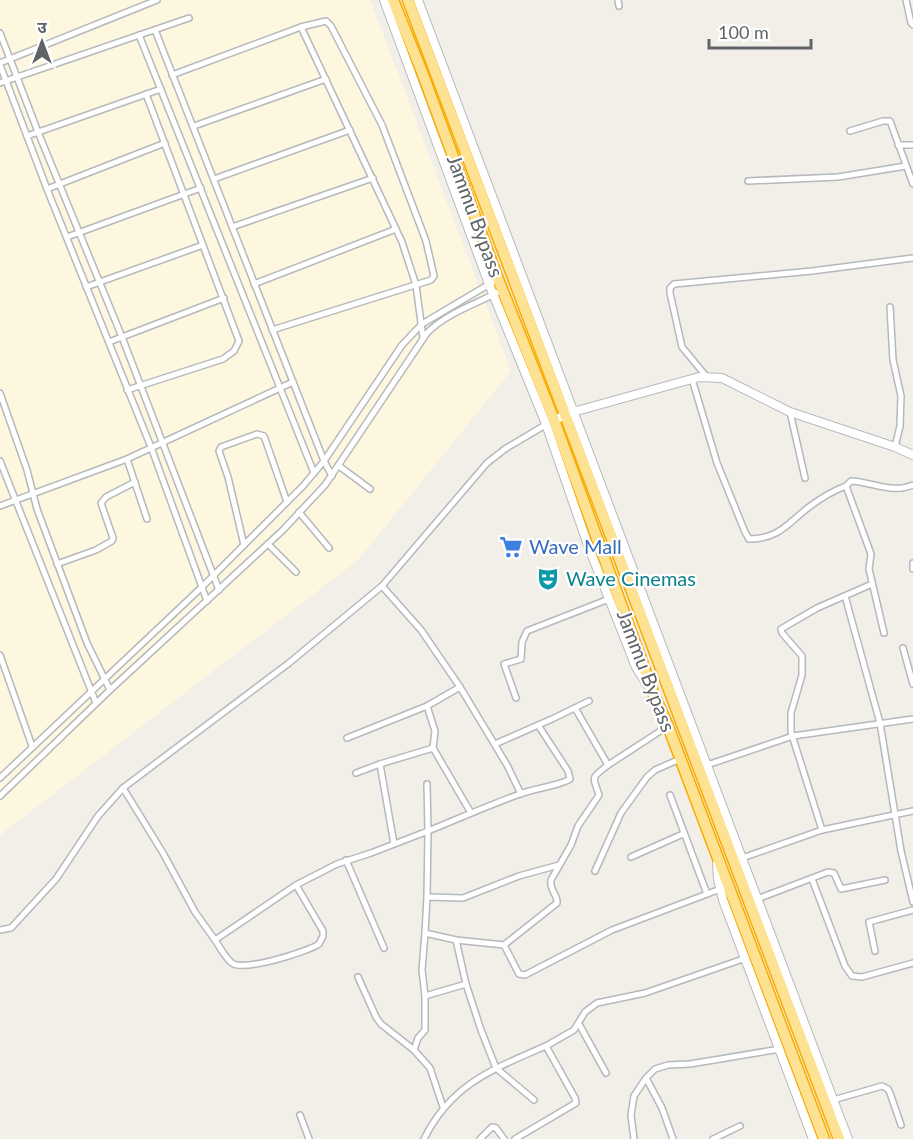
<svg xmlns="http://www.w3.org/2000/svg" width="913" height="1139" font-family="Lato,'Noto Sans Devanagari',sans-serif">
<rect width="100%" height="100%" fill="#f1efe8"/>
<path fill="#fef7e0" d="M0,0H370L511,371L358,560L0,835Z"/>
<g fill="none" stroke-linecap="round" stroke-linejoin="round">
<g stroke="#b5b8bc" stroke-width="8">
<g id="street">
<path d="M618,0L619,6"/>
<path d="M906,0L911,23L913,25"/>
<path d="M301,27L402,242L416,285L423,338"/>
<path d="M155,30L324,461L332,476"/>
<path d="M0,33L38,132L122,337L219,590"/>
<path d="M139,35L314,473"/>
<path d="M0,63L157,0"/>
<path d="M0,65L47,189L151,447L207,601"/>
<path d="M172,75L301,27L326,21L331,26L382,125L426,241L434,276L431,280L272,330"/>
<path d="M0,83L189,18"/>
<path d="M194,126L326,79"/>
<path d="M850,131L883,121H890L913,184"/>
<path d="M27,136L161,89"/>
<path d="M898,145H913"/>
<path d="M214,179L350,130"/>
<path d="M748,181L838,177L906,166"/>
<path d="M47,189L165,143"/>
<path d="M232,227L373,178"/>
<path d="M67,237L201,188"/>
<path d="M254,284L396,229"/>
<path d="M86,287L203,245"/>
<path d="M890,307L893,360L901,396L900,426L895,447"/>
<path d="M109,342L224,298"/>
<path d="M706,376L682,347L670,293V288L674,284L812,271L913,258"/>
<path d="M692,379L717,463L745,532L749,539C779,539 788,523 809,507C821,498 832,491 846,486"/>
<path d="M127,390L223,359L234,351L239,341L146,94"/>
<path d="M0,393L27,470L37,509L87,643L110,690"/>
<path d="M790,412L805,478"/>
<path d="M127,459L147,519"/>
<path d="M0,461L96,703"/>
<path d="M339,466L370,489"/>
<path d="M0,506L127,459L293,382"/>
<path d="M299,512L329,548"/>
<path d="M268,544L296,572"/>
<path d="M244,545L228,477L219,451L221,447L257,434L264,436L287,502"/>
<path d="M913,563V569"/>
<path d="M57,564L96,550L112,541L113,538L101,503L106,497L135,482"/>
<path d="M382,586L421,630L460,687"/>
<path d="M845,596L880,723L901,851L913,902"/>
<path d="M884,633L869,569L871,554L846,486L851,481C872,482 892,494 913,485"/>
<path d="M903,648L913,684"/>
<path d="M0,655L32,746"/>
<path d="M516,698L504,664L521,659L522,642L527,631L609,599"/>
<path d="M427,706L460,687L507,765L521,794"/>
<path d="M575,708L608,765L668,726"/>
<path d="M347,738L427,706L435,731L433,748"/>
<path d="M495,744L552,719L589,701"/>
<path d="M380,764L433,748L471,813"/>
<path d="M707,765L793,736L913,719"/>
<path d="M356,773L380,764L394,844"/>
<path d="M0,778L203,586L303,486L324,461L402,345L422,324L498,279"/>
<path d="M123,788L163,853L195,912L215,940L296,885L337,864L371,853L428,831L427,784"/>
<path d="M670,795L707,894"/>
<path d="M0,796L110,690L283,530L325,485L427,333C448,312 477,304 502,290"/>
<path d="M822,830L791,732V713L802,675V656L782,633L781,629L817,608L872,584"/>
<path d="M631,857L683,834"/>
<path d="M742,858L822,830L913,811"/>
<path d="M346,860L384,948"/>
<path d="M595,871L621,813L647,777L655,770L680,759"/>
<path d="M812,879L845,966L852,976L862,977L913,963"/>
<path d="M427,897L428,831C458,819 489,805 520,794C532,789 562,785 570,779L568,771L538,725"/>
<path d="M757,899L828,872L834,873L841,889L885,880"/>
<path d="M0,930L11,928L56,879L98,816L123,788L289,663L382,586L487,463L505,449L547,424"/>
<path d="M425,933L427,897L463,898L519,876L559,865"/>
<path d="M215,940C220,947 225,958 232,963C243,972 307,952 319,944L323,936V931L296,885"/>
<path d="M456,940L504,945L519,974L525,975L612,930L723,888"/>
<path d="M504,945L557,903C558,895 549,890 551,880L571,845L578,826L599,795C593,776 590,779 608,765"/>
<path d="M875,951L869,922L913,910"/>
<path d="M358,977L376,1017L381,1024L414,1050"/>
<path d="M425,996L422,970L425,933L456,940L466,984"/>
<path d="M579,1024L606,1073"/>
<path d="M546,1046L574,1030L585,1012L597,1003L645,993L746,958"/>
<path d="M646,1078L662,1108L673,1139"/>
<path d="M833,1100L882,1086L888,1089L890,1093L901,1125"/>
<path d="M443,1107L430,1068L414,1050L418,1038L425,1030V996L466,984L481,1030L496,1068L534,1100"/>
<path d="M300,1115L309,1139"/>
<path d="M424,1139C451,1084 493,1069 546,1046L575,1098L576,1103L515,1139"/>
<path d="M480,1139L492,1127L496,1128L504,1139"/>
<path d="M634,1139L631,1115L634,1096L646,1078L655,1069L668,1065L690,1064L780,1049"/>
<path d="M713,1139L740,1126"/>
</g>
</g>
<g stroke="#b6babf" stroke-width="10">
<g id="secondary">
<path d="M384,0L489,284L546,424L589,548L636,667L648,686"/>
<path d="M418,0L848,1139"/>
<path d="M554,420L573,412L699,377L722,378L790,412L895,447L913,455"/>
<path d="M717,864L718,879L723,900L813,1139"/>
</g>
</g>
<g stroke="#f9ab00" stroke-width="13">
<g id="highway">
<path d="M393,0L422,72L498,279L554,420L654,695L668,726L824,1139"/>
<path d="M408,0L839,1139"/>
</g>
</g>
<use href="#street" stroke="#fff" stroke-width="5"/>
<use href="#secondary" stroke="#fff" stroke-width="8"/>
<use href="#highway" stroke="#fde293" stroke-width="10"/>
</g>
<defs>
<g id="supermarket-bare" transform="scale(1.8)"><path d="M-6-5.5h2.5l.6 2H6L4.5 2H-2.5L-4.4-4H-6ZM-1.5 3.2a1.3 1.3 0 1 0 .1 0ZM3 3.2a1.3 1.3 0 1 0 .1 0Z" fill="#3f7fe0" stroke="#fff" stroke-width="2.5" paint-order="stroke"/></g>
<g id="theatre-bare" transform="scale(1.8)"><path d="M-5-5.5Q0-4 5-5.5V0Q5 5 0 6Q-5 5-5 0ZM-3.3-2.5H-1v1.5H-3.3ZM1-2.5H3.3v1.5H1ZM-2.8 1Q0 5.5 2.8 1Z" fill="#0f9aa8" stroke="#fff" stroke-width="2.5" paint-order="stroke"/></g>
</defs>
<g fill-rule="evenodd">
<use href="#supermarket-bare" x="511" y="547"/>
<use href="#theatre-bare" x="548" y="579"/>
</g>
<g text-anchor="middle" stroke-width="4.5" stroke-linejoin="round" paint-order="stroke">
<g font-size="20" fill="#5f6368" stroke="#fff">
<text transform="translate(475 216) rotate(70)" y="7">Jammu Bypass</text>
<text transform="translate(646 671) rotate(69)" y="7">Jammu Bypass</text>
</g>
<g font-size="20" fill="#366cbe" stroke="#fff" text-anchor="start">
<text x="529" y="554">Wave Mall</text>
</g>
<g font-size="20" fill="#0d838f" stroke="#fff" text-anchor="start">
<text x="566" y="586">Wave Cinemas</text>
</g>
</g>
<g transform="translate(42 42)" stroke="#ffffff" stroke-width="4.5" paint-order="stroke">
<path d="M0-4.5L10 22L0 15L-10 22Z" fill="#5f6368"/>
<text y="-9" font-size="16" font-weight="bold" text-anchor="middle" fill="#5f6368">उ</text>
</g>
<path d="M709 39v9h102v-9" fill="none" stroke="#5f6368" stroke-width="3"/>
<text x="718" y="39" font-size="18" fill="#5f6368" stroke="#ffffff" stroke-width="4.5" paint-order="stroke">100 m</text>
</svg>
